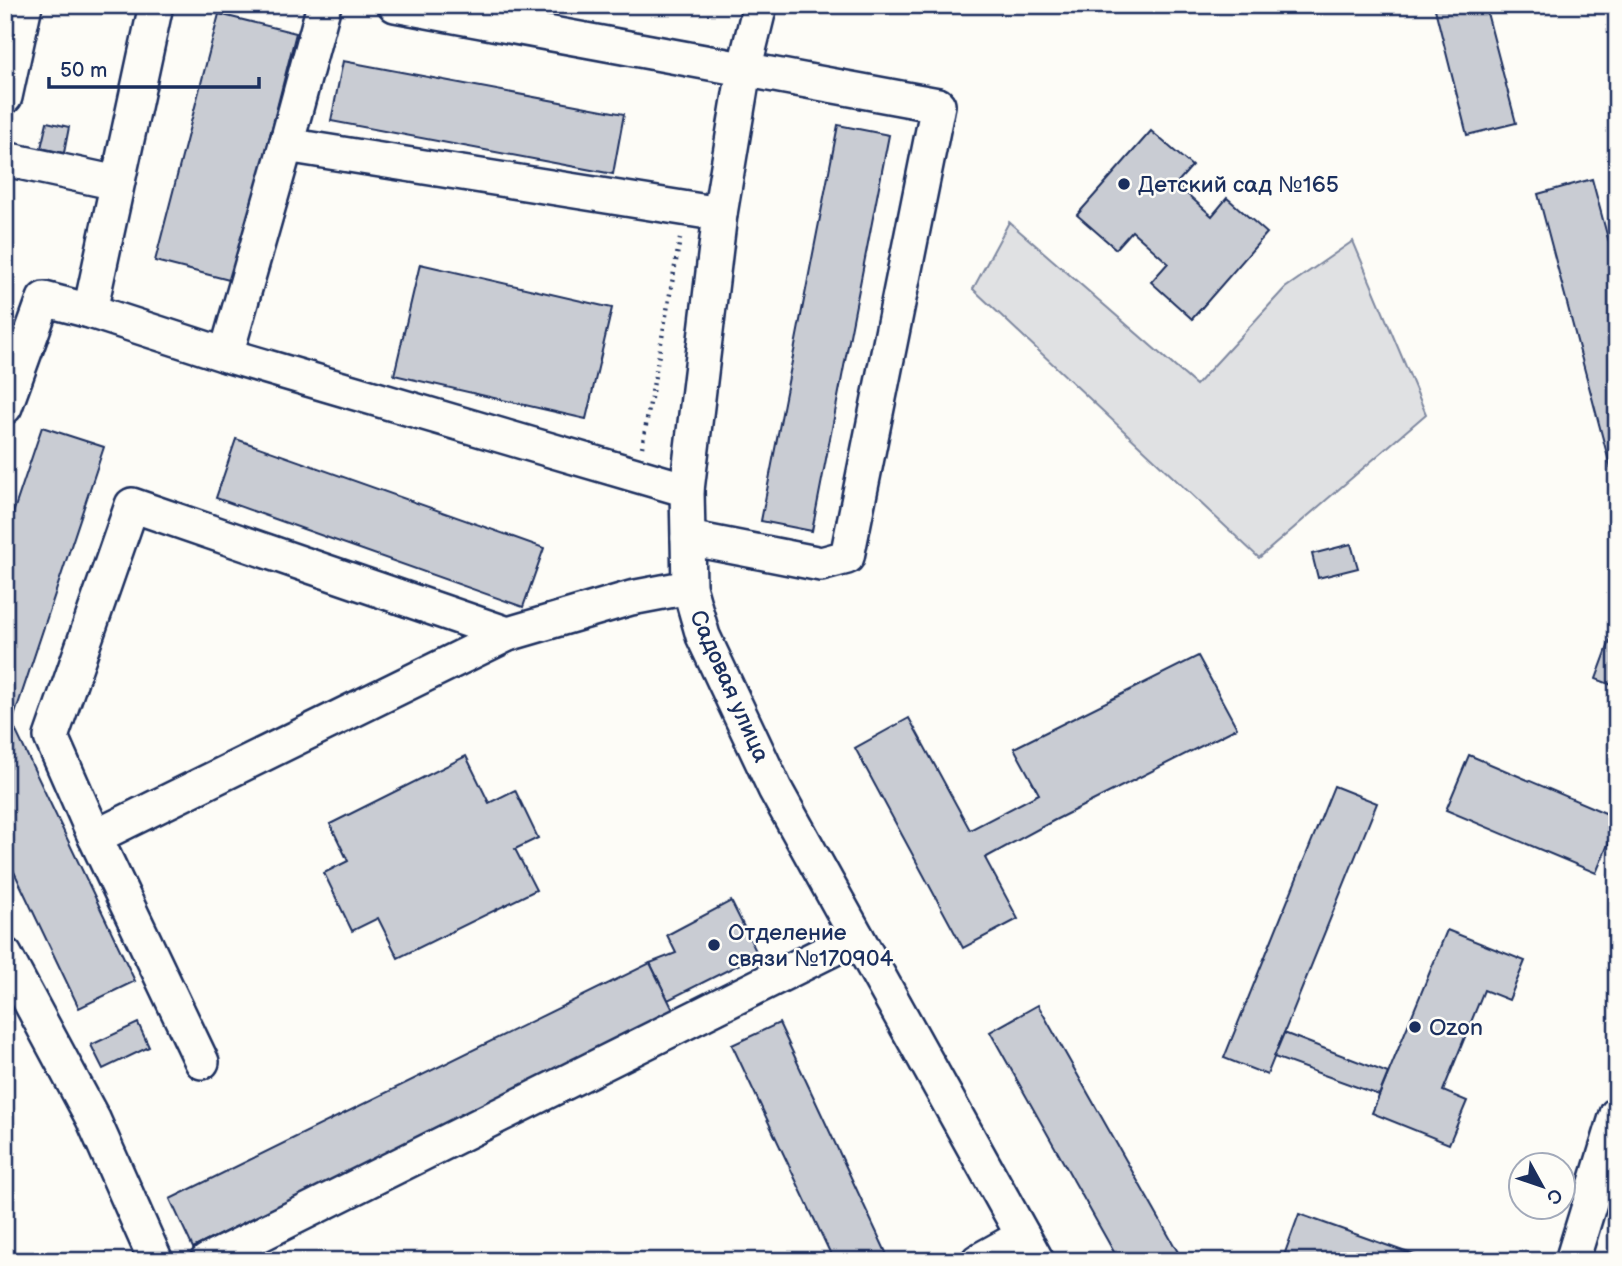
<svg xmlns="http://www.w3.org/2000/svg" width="1622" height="1266" font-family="'Balsamiq Sans',sans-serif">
<rect width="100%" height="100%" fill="#fdfcf7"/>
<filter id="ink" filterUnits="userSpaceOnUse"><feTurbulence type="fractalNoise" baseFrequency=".0143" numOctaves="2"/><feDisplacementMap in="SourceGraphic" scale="14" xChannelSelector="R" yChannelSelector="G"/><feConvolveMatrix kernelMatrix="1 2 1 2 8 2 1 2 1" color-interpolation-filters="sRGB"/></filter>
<g filter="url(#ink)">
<path fill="#e0e1e3" stroke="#7e88a0" stroke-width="2" d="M1009,222L1196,385L1285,288L1353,241L1426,414L1259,558L973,289Z"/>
<g fill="#c9ccd3" stroke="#1b2f5e" stroke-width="2">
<path d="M1434,5H1485L1516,123L1467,135Z"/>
<path d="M219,14L296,33L233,281L155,261Z"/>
<path d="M343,61L624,114L613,174L331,121Z"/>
<path d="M47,122L69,127L64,153L41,148Z"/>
<path d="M838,125L889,135L812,531L761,521Z"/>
<path d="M1151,131L1192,166L1176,184L1212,216L1227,198L1267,233L1192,319L1151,282L1168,263L1132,231L1116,249L1077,215Z"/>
<path d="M1592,179L1617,272V471L1612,473L1538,194Z"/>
<path d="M420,264L612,308L586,419L394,375Z"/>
<path d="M42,427L104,447L12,723L135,981L79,1008L5,853V537Z"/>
<path d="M236,439L544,548L523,607L216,498Z"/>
<path d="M1351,544L1358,568L1318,578L1312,554Z"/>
<path d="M1617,622V687L1596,679Z"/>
<path d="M1198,656L1237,728L1053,821L985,858L1018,919L963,948L855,748L909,718L970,830L1039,794L1014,748Z"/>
<path d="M1469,755L1617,818V823L1596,873L1446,810Z"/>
<path d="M466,756L489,803L515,790L538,838L515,849L536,890L398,958L378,918L352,931L324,873L348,861L330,824Z"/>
<path d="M1334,786L1377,803L1267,1075L1224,1058Z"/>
<path d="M731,901L758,955L668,1000L650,963L676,953L667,935Z"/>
<path d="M1447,930L1525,961L1509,1000L1484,990L1443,1091L1467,1101L1449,1144L1372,1113Z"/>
<path d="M650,963L674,1012L193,1248L170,1199Z"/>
<path d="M1038,1005L1183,1261H1119L990,1032Z"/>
<path d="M138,1023L149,1047L103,1069L91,1045Z"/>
<path d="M779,1023L890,1261H834L732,1045Z"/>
<path d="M1284,1033L1388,1073L1379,1095L1274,1057Z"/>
<path d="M1299,1214L1431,1261H1282Z"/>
</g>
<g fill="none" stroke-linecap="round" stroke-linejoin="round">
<g stroke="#1b2f5e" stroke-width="38">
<g id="minor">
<path d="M395,5L938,105L847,557L821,564L688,538"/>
<path d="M760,5L744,70L720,214L687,490L689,587L703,636L775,789L1037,1261"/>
<path d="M5,97L25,5"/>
<path d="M286,145L324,5"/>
<path d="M5,159L117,183"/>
<path d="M90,311L156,5"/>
<path d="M5,407L44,299L90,311L226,355"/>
<path d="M687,490L226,355L286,145L720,214"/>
<path d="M95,837L508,634L631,598L689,587"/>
<path d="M5,955L93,1119L156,1261"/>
<path d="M202,1062L95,837L51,737L132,505L508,634"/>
<path d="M207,1261L857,937"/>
<path d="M978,1261L1023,1236"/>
<path d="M1572,1261L1617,1114"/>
</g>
</g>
<path stroke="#1b2f5e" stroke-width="4.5" stroke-dasharray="2 5" stroke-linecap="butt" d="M642,447L680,239"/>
<use href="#minor" stroke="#fdfcf7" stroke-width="33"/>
</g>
</g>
<g fill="#1b2f5e" stroke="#fdfcf7" stroke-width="2.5">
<circle cx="1124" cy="184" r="7"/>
<circle cx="714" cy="945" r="7"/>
<circle cx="1415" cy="1027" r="7"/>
</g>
<g text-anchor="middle" stroke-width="5" stroke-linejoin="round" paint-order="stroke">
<g font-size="23" fill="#1b2f5e" stroke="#fdfcf7" text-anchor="start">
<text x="1138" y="192">Детский сад №165</text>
<text x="728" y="940">Отделение<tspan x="728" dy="26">связи №170904</tspan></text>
<text x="1429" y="1035">Ozon</text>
</g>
<g font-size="23" fill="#1b2f5e" stroke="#fdfcf7">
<text transform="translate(730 686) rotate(66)" y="8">Садовая улица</text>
</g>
</g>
<rect width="1622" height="1266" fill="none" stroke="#fdfcf7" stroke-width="28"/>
<rect x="14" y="14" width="1594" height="1238" fill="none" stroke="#1b2f5e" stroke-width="2.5" filter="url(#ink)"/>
<g transform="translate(1542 1186) rotate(130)"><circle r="33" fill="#fdfcf7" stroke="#a3aaba" stroke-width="2"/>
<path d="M0-5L12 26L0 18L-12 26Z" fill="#1b2f5e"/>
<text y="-10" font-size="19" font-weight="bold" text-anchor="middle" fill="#1b2f5e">С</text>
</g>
<path d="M49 77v10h210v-10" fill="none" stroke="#1b2f5e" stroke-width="3.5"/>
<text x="60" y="77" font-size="21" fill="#1b2f5e" stroke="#fdfcf7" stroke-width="5" paint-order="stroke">50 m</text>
</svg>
